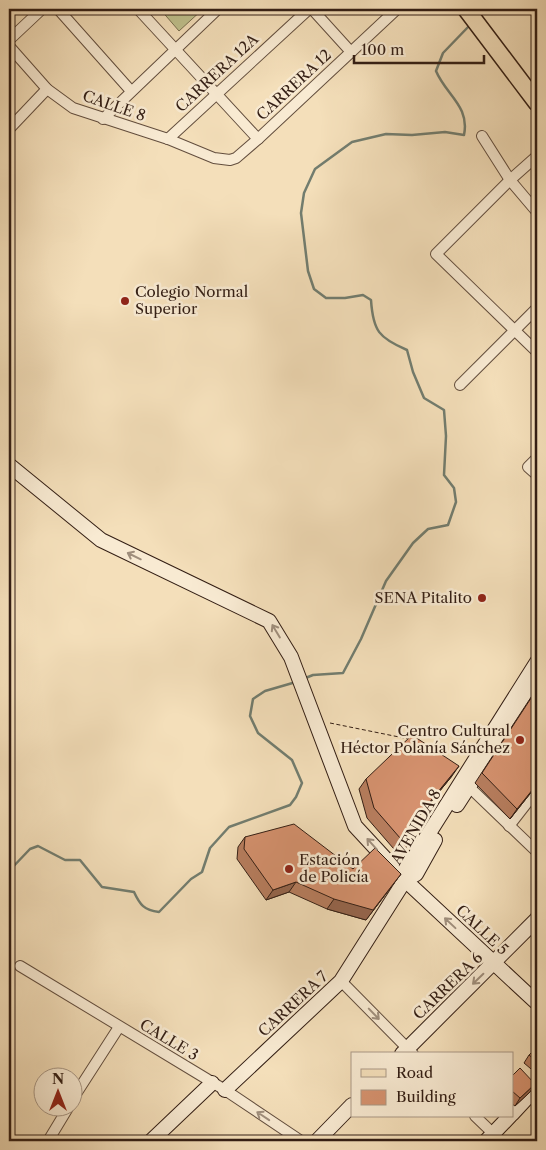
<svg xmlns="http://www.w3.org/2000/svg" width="546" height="1150" font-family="'Libre Caslon Text',serif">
<rect width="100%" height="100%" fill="#f4dfba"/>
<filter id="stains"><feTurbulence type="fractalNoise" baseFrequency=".004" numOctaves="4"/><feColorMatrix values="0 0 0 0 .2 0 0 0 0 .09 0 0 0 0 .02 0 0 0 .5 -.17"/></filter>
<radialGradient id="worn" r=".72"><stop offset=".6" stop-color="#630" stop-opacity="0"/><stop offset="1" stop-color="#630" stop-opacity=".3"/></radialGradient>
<path fill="#bfc18d" stroke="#797050" d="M160,9H203L179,31Z"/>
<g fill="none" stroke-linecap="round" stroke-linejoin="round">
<g stroke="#727d6f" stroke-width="2.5">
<path d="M480,16L488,9"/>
<path d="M303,679L313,675L343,673L361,639L386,581L413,543L428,529L448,525L456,502L454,488L444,475L446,436L444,410L424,398L413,372L407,350C379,338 373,331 371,300L363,295L345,298H326L314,289L308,271L301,213L304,193L315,169L352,142L386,134L412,135L445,132L464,135C470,106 446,95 436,71L443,53L470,25"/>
<path d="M9,871L30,849L38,846L65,860H80L102,887L134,892C140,905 144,910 159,912L191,879L202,872L210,848L229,827L290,805L296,797L302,783L292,760L258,733L250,716L253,699L265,691L296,682"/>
</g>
<g stroke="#634e3e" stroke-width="12">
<g id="street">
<path d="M58,9L131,91"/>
<path d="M138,9L258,139"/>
<path d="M312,9L351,52"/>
<path d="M9,40L42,9"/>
<path d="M9,46L47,89L73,108L168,139L214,158L230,160L236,158L258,139L397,9"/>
<path d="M103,119L218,9"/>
<path d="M9,129L47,89"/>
<path d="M482,136L510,180L537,212"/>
<path d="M168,139L309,9"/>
<path d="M537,156L510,180L436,254L537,352"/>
<path d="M460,385L537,308"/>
<path d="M537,458L528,467L537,475"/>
<path d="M464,782L537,852"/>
<path d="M509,826L537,790"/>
<path d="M20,966L225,1090L301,1141"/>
<path d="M341,981L413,1054"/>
<path d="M72,1100L119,1027"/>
<path d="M475,1116L501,1141"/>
<path d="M9,1137L12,1141"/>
<path d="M48,1141L68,1108"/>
</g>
</g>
<g stroke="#331e14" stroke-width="16">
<g id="secondary">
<path d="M9,465L101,540L269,621L291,657L355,826L405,880L537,1003"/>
<path d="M457,805L537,681"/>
<path d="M405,880L416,874L435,840"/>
<path d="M402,1054L537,919"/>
<path d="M225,1090L341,981L405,880L407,869L424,841L537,662"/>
<path d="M512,1114L537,1087"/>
<path d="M151,1141L212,1083"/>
<path d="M317,1141L352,1105"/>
<path d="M486,1141L510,1116"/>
</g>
</g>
<g stroke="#331e14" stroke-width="19">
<path id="primary" d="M466,9L537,103"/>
</g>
<path stroke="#331e14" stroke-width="1" stroke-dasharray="4 2.5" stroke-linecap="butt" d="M330,723L409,739"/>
<use href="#street" stroke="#f8ead2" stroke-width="10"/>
<use href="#secondary" stroke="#f8ead2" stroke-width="14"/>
<use href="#primary" stroke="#f4dfba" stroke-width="16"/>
</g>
<g fill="#b87e5f" stroke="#331e14">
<path d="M537,688V785L510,819L475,783Z"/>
<path d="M452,776L410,827L407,846L400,856L367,818L359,789L366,779Z"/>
<path d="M245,837L353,869L401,874L366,920L327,909L289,892L266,900L237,859L238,847Z"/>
<path d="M537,1047V1074L524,1063L529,1055Z"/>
<path d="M512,1076L535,1084L530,1092L515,1106L512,1104Z"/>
</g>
<g fill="#96664e" stroke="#331e14">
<path d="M459,766L452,776L404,835L411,825Z"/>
<path d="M537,784V785L510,819L517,809Z"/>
<path d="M401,874L366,920L327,909L334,899Z"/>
<path d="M296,882L289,892L266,900L273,890Z"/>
<path d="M535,1084L530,1092L515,1106L520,1098Z"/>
</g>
<g fill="#d6926f" stroke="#331e14">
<path d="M537,689V784L517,809L482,773Z"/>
<path d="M412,735L459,766L411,825L407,846L374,808L366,779Z"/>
<path d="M294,824L353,869L375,848L401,874L373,910L334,899L296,882L273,890L244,849L245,837Z"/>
<path d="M537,1047V1062L529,1055Z"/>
<path d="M520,1068L535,1084L520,1098L512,1091V1076Z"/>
</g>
<defs><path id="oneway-shaft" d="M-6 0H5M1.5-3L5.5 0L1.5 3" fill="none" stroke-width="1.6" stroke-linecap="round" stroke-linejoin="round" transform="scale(1.25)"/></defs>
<g stroke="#9f8e7c">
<use href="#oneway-shaft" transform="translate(134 556) rotate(-154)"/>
<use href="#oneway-shaft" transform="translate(276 631) rotate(-121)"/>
<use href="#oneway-shaft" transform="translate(372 844) rotate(-132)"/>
<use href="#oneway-shaft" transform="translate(450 923) rotate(-137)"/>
<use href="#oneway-shaft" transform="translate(478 979) rotate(136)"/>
<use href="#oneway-shaft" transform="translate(374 1014) rotate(46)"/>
<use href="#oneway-shaft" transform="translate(263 1116) rotate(-146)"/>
</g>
<g fill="#8f2418" stroke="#f8ead2" stroke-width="2">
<circle cx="125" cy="301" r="5"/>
<circle cx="482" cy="598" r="5"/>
<circle cx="520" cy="740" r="5"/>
<circle cx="289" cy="869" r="5"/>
</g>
<g text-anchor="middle" stroke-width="5" stroke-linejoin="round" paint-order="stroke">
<g font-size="15" fill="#331e14" stroke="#f8ead2">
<text transform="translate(217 73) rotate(-43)" y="5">CARRERA 12A</text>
<text transform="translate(294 85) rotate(-43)" y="5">CARRERA 12</text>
<text transform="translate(114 106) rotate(19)" y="5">CALLE 8</text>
<text transform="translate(416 827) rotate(-60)" y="5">AVENIDA 8</text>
<text transform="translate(482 930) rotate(43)" y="5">CALLE 5</text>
<text transform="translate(448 986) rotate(-44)" y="5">CARRERA 6</text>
<text transform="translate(293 1004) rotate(-43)" y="5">CARRERA 7</text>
<text transform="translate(169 1040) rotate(31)" y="5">CALLE 3</text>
</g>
<g font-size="15" fill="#331e14" stroke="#f8ead2" text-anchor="start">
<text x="135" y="297">Colegio Normal<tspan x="135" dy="17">Superior</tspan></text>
<text x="472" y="603" text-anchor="end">SENA Pitalito</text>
<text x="510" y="736" text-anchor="end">Centro Cultural<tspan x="510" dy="17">Héctor Polanía Sánchez</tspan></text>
<text x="299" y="865">Estación<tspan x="299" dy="17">de Policía</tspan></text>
</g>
</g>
<rect width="546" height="1150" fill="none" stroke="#f4dfba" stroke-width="30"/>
<rect x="10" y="10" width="526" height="1130" fill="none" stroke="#331e14" stroke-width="2.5"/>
<rect x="15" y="15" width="516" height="1120" fill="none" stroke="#331e14"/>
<rect x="351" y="1052" width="162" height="65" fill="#f8ead2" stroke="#a99886"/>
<rect x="361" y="1069" width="25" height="8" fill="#f4dfba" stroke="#a99886"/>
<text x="396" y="1078" font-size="15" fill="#331e14">Road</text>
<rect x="361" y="1090" width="25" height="15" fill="#d6926f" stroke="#a99886"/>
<text x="396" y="1102" font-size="15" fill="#331e14">Building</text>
<g transform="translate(58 1092)"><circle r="24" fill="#f8ead2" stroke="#a99886"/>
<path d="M0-4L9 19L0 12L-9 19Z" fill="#8f2418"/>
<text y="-8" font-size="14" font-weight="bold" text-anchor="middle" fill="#331e14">N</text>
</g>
<path d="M354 55v8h130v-8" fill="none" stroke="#331e14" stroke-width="2.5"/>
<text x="361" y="55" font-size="15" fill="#331e14" stroke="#f8ead2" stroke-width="4" paint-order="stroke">100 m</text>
<rect width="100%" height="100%" filter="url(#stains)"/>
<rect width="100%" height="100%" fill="url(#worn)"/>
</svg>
